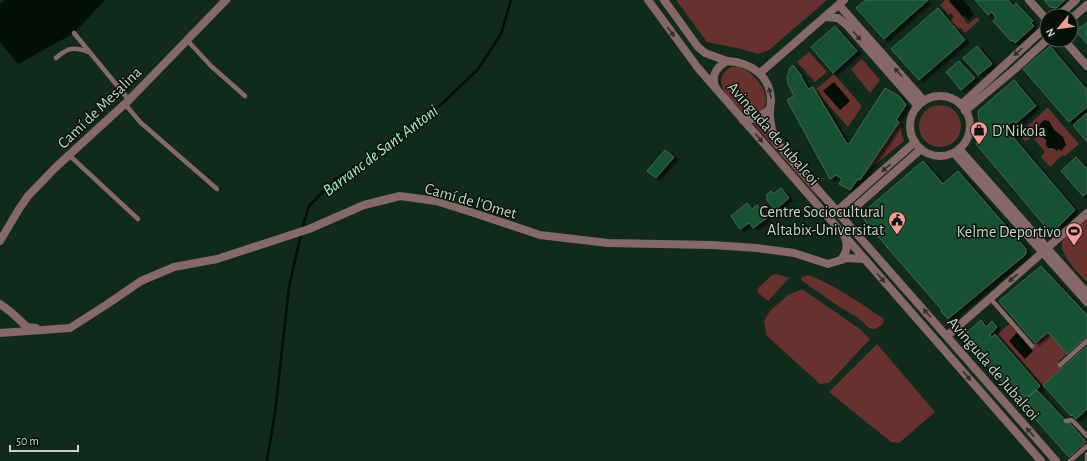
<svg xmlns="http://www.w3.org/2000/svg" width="1087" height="461" font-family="'Alegreya Sans',sans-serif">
<defs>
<filter id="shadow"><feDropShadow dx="4" dy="2.5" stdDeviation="1" flood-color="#0009"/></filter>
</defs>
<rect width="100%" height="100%" fill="#102a1b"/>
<g fill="#67312e">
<path d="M676,0H827L769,50L758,54L741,49L707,42Z"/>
<path d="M945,0H950V1L968,24L977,17L980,20L965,33L961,28L959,29L954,26L955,25L953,23H952L950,21L954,17L951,13L949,15L940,5Z"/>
<path d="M809,52L827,72L815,82L797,62Z"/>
<path d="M862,59L880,80L870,93L851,69Z"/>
<path d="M731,67C731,67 737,67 737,67C754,69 778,100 759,113C754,116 749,116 744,113C733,101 707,81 731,67Z"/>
<path d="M834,74L862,106L848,127L815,90Z"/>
<circle cx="940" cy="126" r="21"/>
<path d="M1047,108H1048L1079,144L1065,156L1063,155L1050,167L1041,157L1045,152L1034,139L1039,135L1044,138L1051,148L1059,149L1065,147C1065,136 1060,138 1055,131C1052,128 1051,124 1049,121L1038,128V131L1028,140L1025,141L1019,134Z"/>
<path d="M766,117V123L771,138L819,195V197H817L753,123L762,120Z"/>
<path d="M899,122L901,123V132L904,141L864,174Z"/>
<path d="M1087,217V282C1078,272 1055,252 1064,238C1070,230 1080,223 1087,217Z"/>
<path d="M777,274L789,278L768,301L758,293L757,289L772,275Z"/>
<path d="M808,275C835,285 860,303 884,319L883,324L875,329L869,328L857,317L841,308L801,280L802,277Z"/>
<path d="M802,289L860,329L870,339L829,383L820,384L767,336L764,321L770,311L788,295Z"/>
<path d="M1009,324L1017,333L1009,341L1030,348L1048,332L1067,354L1058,362L1063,367L1043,385L998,334Z"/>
<path d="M877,344L935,412L899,443L891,442L829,392Z"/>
</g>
<g fill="#010f06">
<path d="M5,0H105L74,33L18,64L0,42V4Z"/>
<path d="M950,0H963L971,9L970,10L974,15L969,20L964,15L963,16L949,1Z"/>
<path d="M834,82L850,101L840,110L823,91Z"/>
<path d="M1044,120L1049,121L1054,130L1063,137L1066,145L1061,151L1059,149L1057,151L1053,148H1048L1046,145V140C1040,132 1036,137 1040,124Z"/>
<path d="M1017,333L1033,351L1025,359L1009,341Z"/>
</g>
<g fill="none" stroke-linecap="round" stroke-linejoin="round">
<g stroke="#010f06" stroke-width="2.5">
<path d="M302,229L309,206L336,179L364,161L444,102L478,69L501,34L511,0"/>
<path d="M267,461L275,413L289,287L301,234"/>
</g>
</g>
<g fill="#125131" stroke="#4b6654" filter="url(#shadow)">
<path d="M865,0H928L884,39L856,8Z"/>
<path d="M975,0H1008L1013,6L1016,3L1033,21L1031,23L1034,26L1015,43L1012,40L1011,41L993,21L996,18L992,12L988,15Z"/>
<path d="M1044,0H1065L1056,8L1050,7Z"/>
<path d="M938,8L965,40L919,80L891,49Z"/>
<path d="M1087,22V44L1076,31Z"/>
<path d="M835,26L857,51L833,73L811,47Z"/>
<path d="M977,46L992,64L978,75L963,58Z"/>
<path d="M1050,46L1087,90V107L1069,122L1023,69Z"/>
<path d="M959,61L975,78L961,90L946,72Z"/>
<path d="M793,65L802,76H801L808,89L813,87L847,144H849L885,88L899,96L906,105L896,120L899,122L860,180L858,179L850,190L839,184L842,179L836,175L830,179L787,100L794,96L788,84L787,77L790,68Z"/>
<path d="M1014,80L1036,106L1016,123L1013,121L1004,129L1011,139L1013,137L1075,210L1055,230L1049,231L976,144L978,137L980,127L978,111Z"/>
<path d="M1087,113V142L1073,125Z"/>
<path d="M665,150L674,157L656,178L647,171Z"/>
<path d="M1076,157L1087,169V193L1083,196L1061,171Z"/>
<path d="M923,161L943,184L958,171L1026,249V254L949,318H947L941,311L942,310L893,254L860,215Z"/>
<path d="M781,188L789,198L775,210L766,199L768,198L766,195L771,191L773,194Z"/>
<path d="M747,203L752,209L757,205L767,218L753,228L749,223L740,229L731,216Z"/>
<path d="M1041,266L1087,315V337L1067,354L1048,332L1035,343L999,301Z"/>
<path d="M981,320L986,327L992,321L997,327L990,335L992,337L995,334L1040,386L1021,403L962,337Z"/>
<path d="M1087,346V409L1076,419L1072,415L1071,416L1043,385Z"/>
<path d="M1037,390L1068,423H1070L1086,442L1069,457L1021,403Z"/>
</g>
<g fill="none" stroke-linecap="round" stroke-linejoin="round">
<g stroke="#866967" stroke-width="4.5">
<path d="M74,33L129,100"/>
<path d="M187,40L211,66L245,96"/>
<path d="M56,58C68,47 74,47 89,52"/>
<path d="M125,104L140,122L217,189"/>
<path d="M69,155L138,219"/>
<path d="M990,298L1032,346"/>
<path d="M1060,365L1087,341"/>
<path d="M1066,421L1071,420L1073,421L1087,436"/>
<path d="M1087,460V454"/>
<path d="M1070,461L1087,446"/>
</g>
<g stroke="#866967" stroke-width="8">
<path d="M648,0L698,68L1041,461"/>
<path d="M664,0L698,47L705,53L727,61"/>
<path d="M1029,0L1047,20"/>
<path d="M839,5L924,101"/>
<path d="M1058,16L1076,0"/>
<path d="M825,17L838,18L847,25L918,106"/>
<path d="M1071,19L1087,5"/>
<path d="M1064,40L1087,66"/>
<path d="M760,73L844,0"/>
<path d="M715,86C711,74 717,67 727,61C750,62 770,75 771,100C771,103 770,106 770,110C769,122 772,132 777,143L1056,461"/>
<circle cx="940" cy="126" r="30"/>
<path d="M961,105L1047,26"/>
<path d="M965,111L1015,69L1047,40"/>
<path d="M743,120C755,120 761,116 770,109"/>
<path d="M959,149L1087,293"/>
<path d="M954,153L1087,302"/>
<path d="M837,211L915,142"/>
<path d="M843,218L921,149"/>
<path d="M0,241L19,209L28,196L56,167L129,100L226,0"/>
<path d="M1047,248L1087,213"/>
<path d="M841,260C847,251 848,247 845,237"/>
<path d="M0,304L11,312L27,327L36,328"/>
<path d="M0,333L70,328L106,305L141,281L174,267L217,259L309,229L364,205L400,196L436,201L474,213L540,235L608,243L712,245L757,248L794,253L828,264L847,258L864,259"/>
<path d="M947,336L1043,252"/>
</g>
</g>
<defs><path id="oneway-solid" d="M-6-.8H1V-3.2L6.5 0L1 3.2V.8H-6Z"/></defs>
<g fill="#332f2a">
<use href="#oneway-solid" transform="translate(671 32) rotate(54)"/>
<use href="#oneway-solid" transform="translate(857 36) rotate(48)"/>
<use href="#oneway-solid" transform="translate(1018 52) rotate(138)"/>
<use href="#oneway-solid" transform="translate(898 72) rotate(-131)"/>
<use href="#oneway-solid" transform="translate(770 93) rotate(-104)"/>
<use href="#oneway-solid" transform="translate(759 138) rotate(49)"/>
<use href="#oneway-solid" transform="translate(886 168) rotate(139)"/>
<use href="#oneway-solid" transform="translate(881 278) rotate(49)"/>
<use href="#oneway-solid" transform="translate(1013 278) rotate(139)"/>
<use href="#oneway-solid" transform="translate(927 313) rotate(-131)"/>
<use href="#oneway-solid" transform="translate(967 376) rotate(49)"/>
<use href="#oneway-solid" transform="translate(1030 432) rotate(-131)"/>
</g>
<defs>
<g id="shop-pin" transform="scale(0.9)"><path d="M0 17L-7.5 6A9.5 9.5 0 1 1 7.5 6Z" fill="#f59c95" stroke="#061009"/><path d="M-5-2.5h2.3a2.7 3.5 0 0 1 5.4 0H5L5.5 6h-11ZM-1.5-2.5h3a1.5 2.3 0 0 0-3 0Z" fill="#111"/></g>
<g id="civic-pin" transform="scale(0.9)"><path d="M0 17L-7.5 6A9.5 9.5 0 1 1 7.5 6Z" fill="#f59c95" stroke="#061009"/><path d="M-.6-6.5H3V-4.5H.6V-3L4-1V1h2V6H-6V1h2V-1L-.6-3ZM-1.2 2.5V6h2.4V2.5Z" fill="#111"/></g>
<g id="stadium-pin" transform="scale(0.9)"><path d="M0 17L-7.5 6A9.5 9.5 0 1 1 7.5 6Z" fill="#f59c95" stroke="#061009"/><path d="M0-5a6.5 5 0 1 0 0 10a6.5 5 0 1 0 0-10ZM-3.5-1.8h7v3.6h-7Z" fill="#111"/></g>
</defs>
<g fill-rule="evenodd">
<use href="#shop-pin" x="979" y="130"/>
<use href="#civic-pin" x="897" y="220"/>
<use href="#stadium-pin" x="1074" y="231"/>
</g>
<g text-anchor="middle" stroke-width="3" stroke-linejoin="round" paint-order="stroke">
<g font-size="16" fill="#c7d6cb" stroke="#061009">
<text transform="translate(99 107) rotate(-44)" y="6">Camí de Mesalina</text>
<text transform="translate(774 133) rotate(49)" y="6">Avinguda de Jubalcoi</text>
<text transform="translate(471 200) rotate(16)" y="6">Camí de l'Omet</text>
<text transform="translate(994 368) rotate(49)" y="6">Avinguda de Jubalcoi</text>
</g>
<g font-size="16" fill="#c7d6cb" stroke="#061009" text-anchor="end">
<text x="992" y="136" text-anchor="start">D'Nikola</text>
<text x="884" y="217">Centre Sociocultural<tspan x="884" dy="18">Altabix-Universitat</tspan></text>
<text x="1061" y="237">Kelme Deportivo</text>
</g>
<g font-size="17" font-style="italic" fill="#a1f8c1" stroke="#061009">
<text transform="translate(380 150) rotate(-37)" y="6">Barranc de Sant Antoni</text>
</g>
</g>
<g transform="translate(1059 28) rotate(241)"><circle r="19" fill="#061009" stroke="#535f57"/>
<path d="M0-3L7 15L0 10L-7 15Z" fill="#f59c95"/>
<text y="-6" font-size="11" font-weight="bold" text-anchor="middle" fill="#c7d6cb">N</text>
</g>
<path d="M10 445v6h68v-6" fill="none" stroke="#c7d6cb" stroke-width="2"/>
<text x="16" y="445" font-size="12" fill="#c7d6cb" stroke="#061009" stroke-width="3" paint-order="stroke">50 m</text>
</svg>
